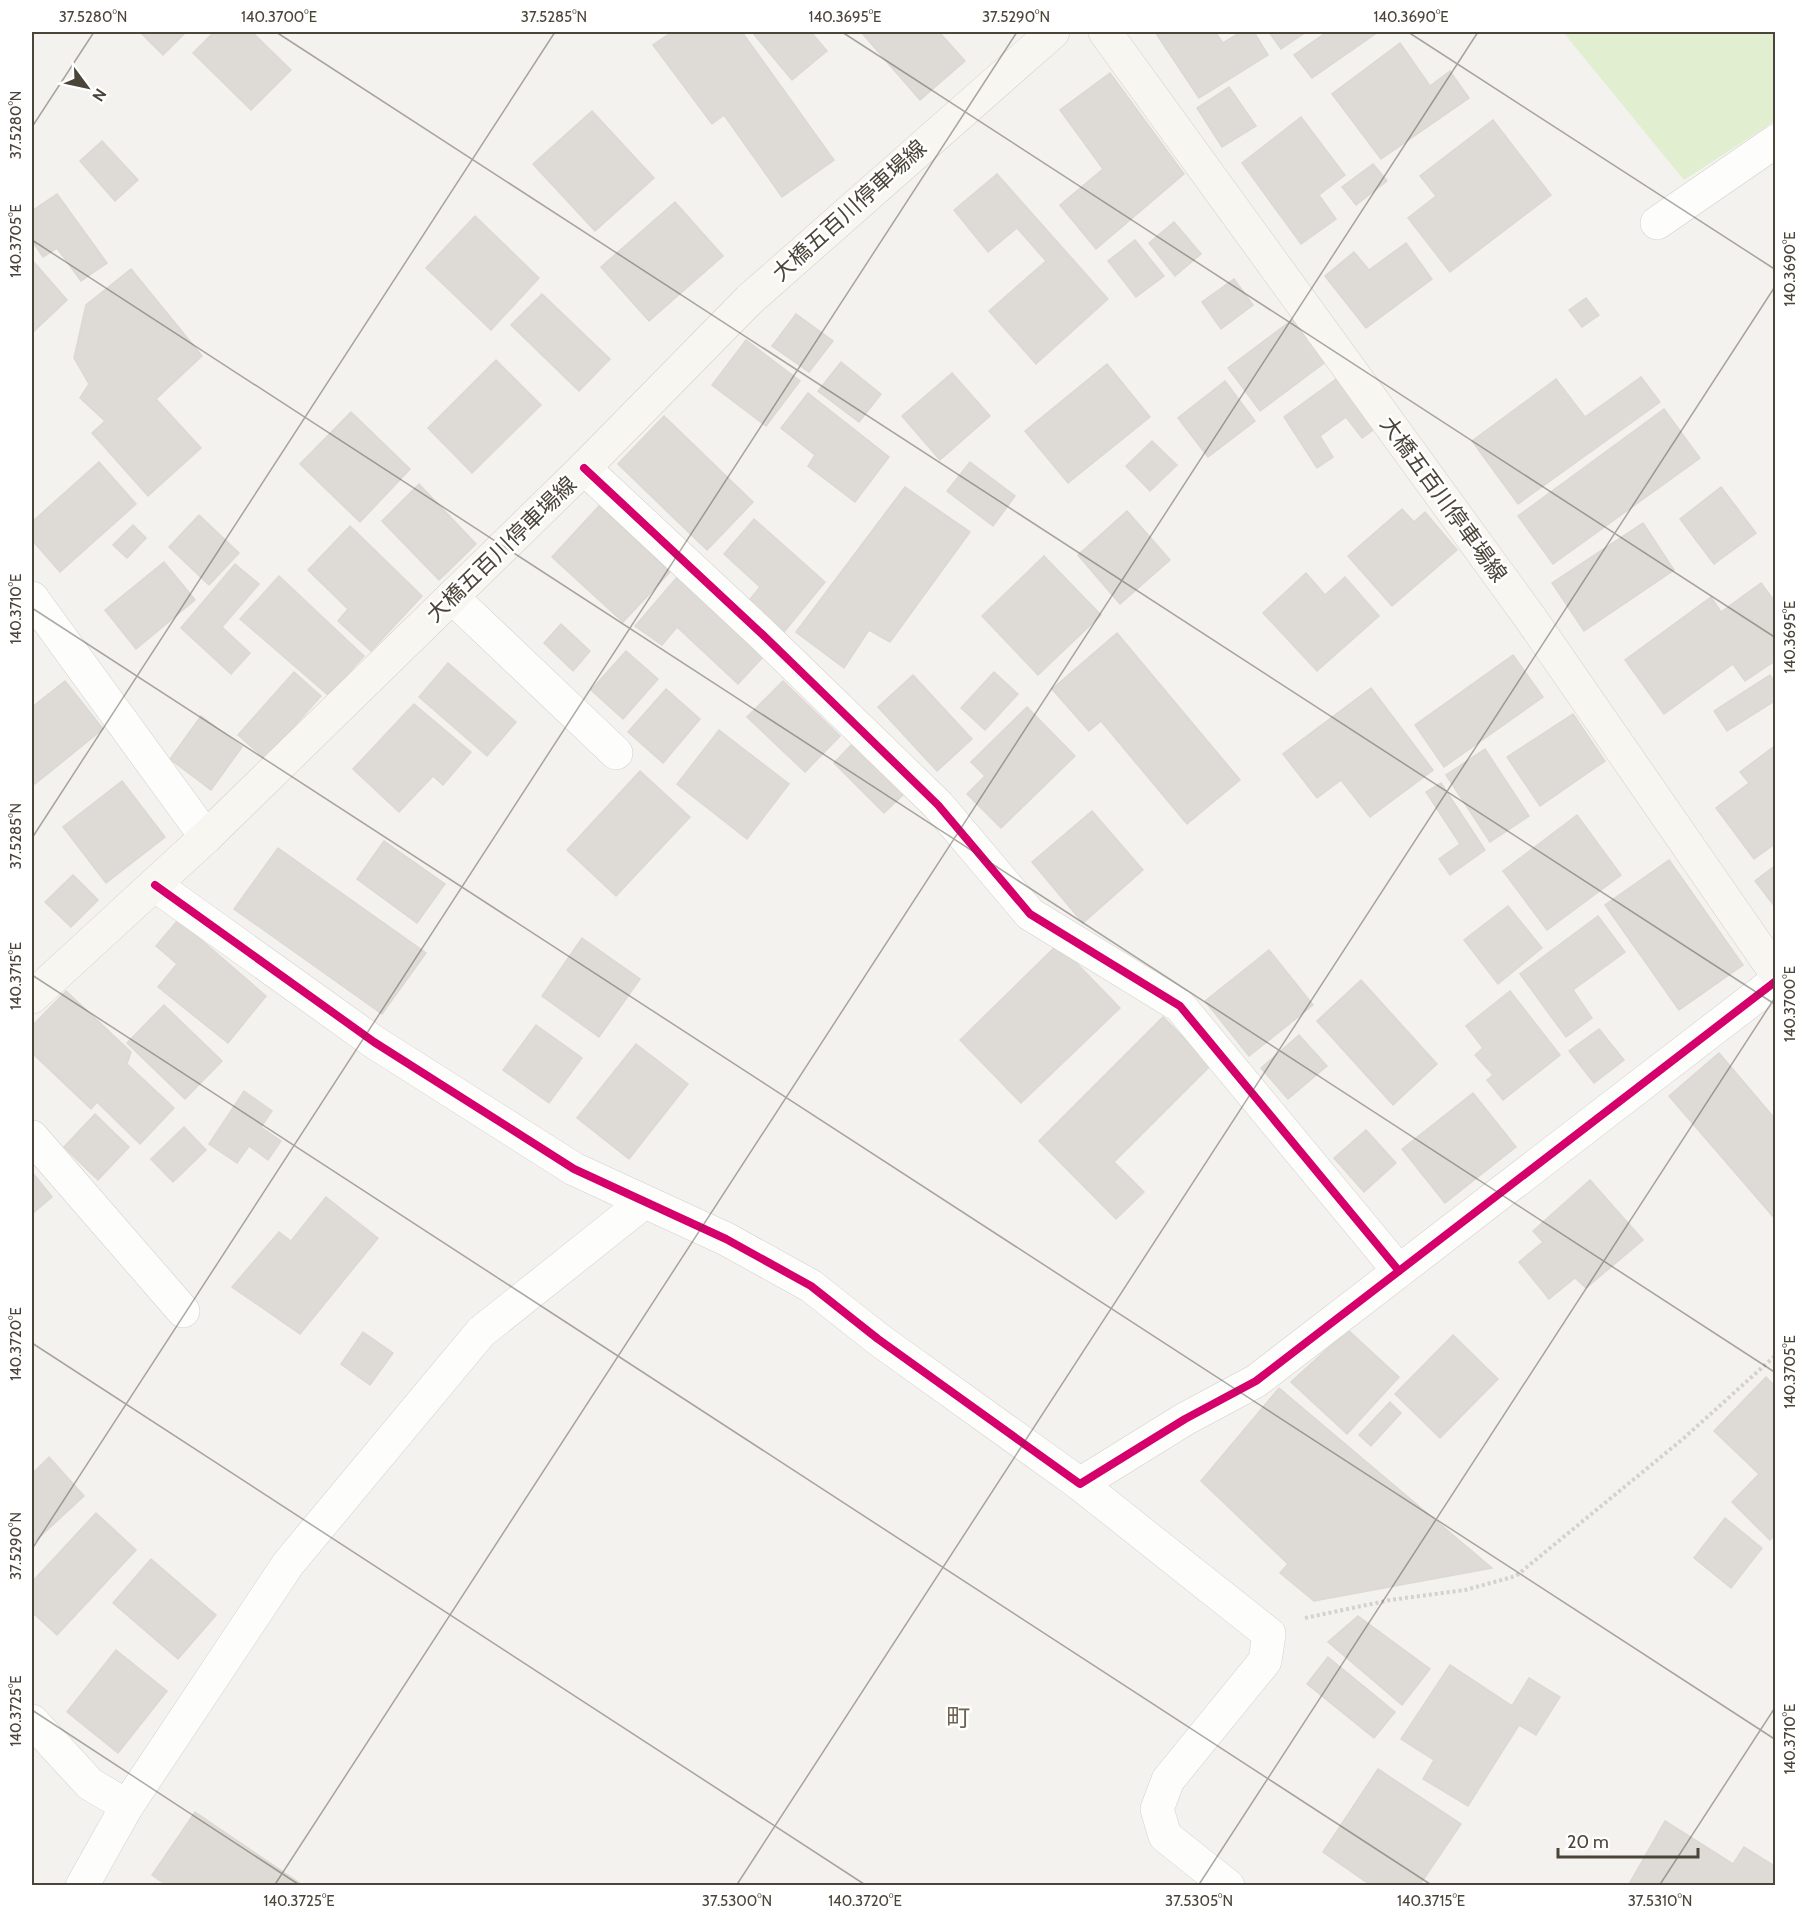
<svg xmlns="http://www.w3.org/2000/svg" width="1807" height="1917" font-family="Cabin,'Noto Sans JP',sans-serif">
<rect width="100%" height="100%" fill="#f4f2ee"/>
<path fill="#e1eecf" d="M1563,32H1775V121L1684,180Z"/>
<g fill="#dedbd6" stroke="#dcd9d4" stroke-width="1.5">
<path d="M140,32H186L163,55Z"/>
<path d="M214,32H252L291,70L251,110L193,53Z"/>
<path d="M672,32H742L834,160L782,197L724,115L712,124L653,45Z"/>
<path d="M752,32H811L827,51L792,80Z"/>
<path d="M861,32H939L965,61L920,100Z"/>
<path d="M1155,32H1215L1223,43L1241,32H1254L1268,55L1199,98Z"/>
<path d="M1269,32H1306L1281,49Z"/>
<path d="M1327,32H1378L1312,78L1294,55Z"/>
<path d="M1400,43L1430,86L1450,71L1469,98L1381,159L1332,94Z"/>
<path d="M1110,73L1184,174L1096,249L1060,205L1103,169L1060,110Z"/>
<path d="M1229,87L1256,126L1222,147L1197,108Z"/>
<path d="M592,111L654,178L595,231L533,164Z"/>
<path d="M1301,117L1345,175L1319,195L1336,219L1301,244L1242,163Z"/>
<path d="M1493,120L1551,195L1450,272L1408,218L1436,196L1420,176Z"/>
<path d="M102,141L138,180L115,201L80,161Z"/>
<path d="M1373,164L1387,181L1356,205L1342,187Z"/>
<path d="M997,174L1108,299L1036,364L989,311L1046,261L1017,228L988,252L954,210Z"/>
<path d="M57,194L107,263L81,281L57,248L43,257L32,241V211Z"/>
<path d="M675,202L723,256L649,321L601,267Z"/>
<path d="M475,216L539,278L491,330L426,268Z"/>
<path d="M1174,222L1201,254L1175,276L1149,243Z"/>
<path d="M1135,240L1164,276L1136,297L1108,261Z"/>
<path d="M1406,243L1432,279L1366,328L1325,276L1354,252L1369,270Z"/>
<path d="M32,260L67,300L32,333Z"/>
<path d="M131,269L202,356L156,399L201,448L148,496L92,433L105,421L80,398L89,384L74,358L86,305Z"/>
<path d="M1234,279L1253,305L1221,329L1202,302Z"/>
<path d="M542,294L610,359L579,391L511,325Z"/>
<path d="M1586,298L1599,315L1582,327L1569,310Z"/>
<path d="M796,314L833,341L809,372L772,346Z"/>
<path d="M1296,317L1328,360L1260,411L1228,368Z"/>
<path d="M746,340L800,381L766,426L712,385Z"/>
<path d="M496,360L541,405L472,473L428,428Z"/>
<path d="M841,362L881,394L859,422L818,391Z"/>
<path d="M1107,364L1150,417L1068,483L1025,431Z"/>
<path d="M952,373L990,416L940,460L902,416Z"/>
<path d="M1339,377L1377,427L1362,438L1346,417L1320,436L1333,457L1317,468L1284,417Z"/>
<path d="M1641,377L1660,402L1518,504L1472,441L1556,379L1585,417Z"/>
<path d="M1225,381L1255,421L1208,457L1178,418Z"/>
<path d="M808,393L889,457L855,502L808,466L815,455L781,428Z"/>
<path d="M1664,409L1700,458L1553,564L1518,516Z"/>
<path d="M351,412L410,469L360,522L300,464Z"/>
<path d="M664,416L753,502L707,550L618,464Z"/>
<path d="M1152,441L1177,465L1150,491L1126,466Z"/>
<path d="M99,462L136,504L60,572L32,540V522Z"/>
<path d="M970,462L1015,496L993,526L947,491Z"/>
<path d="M419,484L476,544L439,580L382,521Z"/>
<path d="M905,487L970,532L890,642L869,630L844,668L796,632Z"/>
<path d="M1721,487L1756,533L1714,564L1680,519Z"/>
<path d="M599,506L670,572L623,622L552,557Z"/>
<path d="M1402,509L1414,522L1425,512L1457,550L1392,606L1348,556Z"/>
<path d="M1127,511L1170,560L1120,604L1078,555Z"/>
<path d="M199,515L239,553L209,585L169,547Z"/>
<path d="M754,519L825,582L784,632L748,602L760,587L724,554Z"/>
<path d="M1643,523L1674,570L1584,631L1552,583Z"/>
<path d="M133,525L146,538L127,558L113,545Z"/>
<path d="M350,526L422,596L371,651L338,621L348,609L308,570Z"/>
<path d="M1044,556L1101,615L1038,675L982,616Z"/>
<path d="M164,562L195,600L136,649L105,610Z"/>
<path d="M235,564L259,584L222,627L250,653L231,674L181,628Z"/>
<path d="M1306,573L1325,595L1345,577L1379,616L1317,671L1263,613Z"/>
<path d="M279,576L364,656L328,695L240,619Z"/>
<path d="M678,576L764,656L738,684L677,627L662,645L635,626Z"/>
<path d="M1761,583L1776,603V660L1745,681L1733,664L1664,714L1625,660L1711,597L1721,612Z"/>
<path d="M561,624L590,651L573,671L544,643Z"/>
<path d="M1117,633L1240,780L1187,824L1101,721L1089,731L1052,689Z"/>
<path d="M626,651L658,679L623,719L591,690Z"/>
<path d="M1513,655L1543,697L1444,767L1415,725Z"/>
<path d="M448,663L516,722L487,756L419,697Z"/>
<path d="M294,672L321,696L265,759L238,735Z"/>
<path d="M994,672L1018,694L985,730L961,708Z"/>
<path d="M913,675L972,739L937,771L878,707Z"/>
<path d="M1770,675L1776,684V700L1727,731L1714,711Z"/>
<path d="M65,681L103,729L35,784L32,780V707Z"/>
<path d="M783,681L840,736L805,772L747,717Z"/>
<path d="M1371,688L1433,770L1370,817L1341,780L1317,798L1283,754Z"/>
<path d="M666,689L700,719L663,763L628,732Z"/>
<path d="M414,704L471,752L443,785L433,776L399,812L353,769Z"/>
<path d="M1027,707L1075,756L1001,828L967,794L985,776L971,762Z"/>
<path d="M1573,714L1605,761L1540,806L1507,757Z"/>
<path d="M201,716L242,747L211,790L170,759Z"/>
<path d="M719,730L789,784L747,839L677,784Z"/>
<path d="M855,741L906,792L884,813L834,763Z"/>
<path d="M1776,745V843L1754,859L1716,808L1749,783L1740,772Z"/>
<path d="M1485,749L1529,816L1490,842L1446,775Z"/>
<path d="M640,771L690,817L616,896L567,850Z"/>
<path d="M122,781L165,837L106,883L63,827Z"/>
<path d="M1441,783L1485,850L1450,875L1439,859L1460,844L1426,792Z"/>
<path d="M1092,811L1143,870L1083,923L1032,862Z"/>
<path d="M1577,815L1621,875L1547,930L1503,871Z"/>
<path d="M384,841L445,884L417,923L357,879Z"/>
<path d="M278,848L426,953L382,1014L234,909Z"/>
<path d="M1669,860L1743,965L1679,1010L1605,905Z"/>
<path d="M1776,865V908L1755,881Z"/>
<path d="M73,875L98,900L71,927L45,902Z"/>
<path d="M1508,906L1542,948L1498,984L1464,940Z"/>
<path d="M1598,916L1625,952L1573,990L1592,1018L1566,1037L1520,974Z"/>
<path d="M178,920L266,996L228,1043L158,987L177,964L156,946Z"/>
<path d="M582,938L640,979L599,1037L542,996Z"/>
<path d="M1058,944L1120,1008L1021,1103L960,1040Z"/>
<path d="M1269,950L1313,1005L1249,1056L1205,1001Z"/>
<path d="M1361,980L1437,1064L1393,1105L1317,1021Z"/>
<path d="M66,991L131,1052L127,1064L174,1108L140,1144L97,1102L91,1109L32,1053V1026Z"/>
<path d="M1510,991L1560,1055L1503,1100L1487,1080L1493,1075L1475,1055L1483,1048L1466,1026Z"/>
<path d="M164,1005L222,1061L185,1099L127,1043Z"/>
<path d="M1163,1017L1211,1065L1114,1162L1144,1192L1116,1219L1039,1141Z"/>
<path d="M536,1025L582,1058L549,1103L503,1070Z"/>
<path d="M1599,1029L1624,1060L1594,1083L1569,1051Z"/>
<path d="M1299,1035L1327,1066L1288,1099L1261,1068Z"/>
<path d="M636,1044L688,1084L629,1159L577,1118Z"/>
<path d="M1719,1053L1776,1120V1220L1669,1096Z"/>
<path d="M244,1091L272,1111L261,1127L281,1141L268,1160L249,1146L237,1163L209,1144Z"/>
<path d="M1473,1093L1516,1147L1445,1203L1402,1149Z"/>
<path d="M95,1114L129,1147L98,1180L64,1147Z"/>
<path d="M184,1127L206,1150L173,1182L151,1159Z"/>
<path d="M1366,1130L1396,1163L1364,1192L1334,1158Z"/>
<path d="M32,1172L52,1197L32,1214Z"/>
<path d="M1590,1180L1643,1240L1586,1288L1575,1278L1549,1299L1519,1262L1543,1242L1533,1231Z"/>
<path d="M326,1197L378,1238L300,1334L232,1287L279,1232L291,1241Z"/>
<path d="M1348,1330L1399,1377L1347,1434L1291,1382Z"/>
<path d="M363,1332L393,1353L370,1385L341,1364Z"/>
<path d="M1453,1335L1498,1379L1440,1438L1395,1394Z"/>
<path d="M1766,1377L1776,1387V1534L1770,1540L1732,1502L1759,1474L1714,1431Z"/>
<path d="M1279,1388L1492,1568L1314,1601L1280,1573L1288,1564L1201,1481Z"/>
<path d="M1390,1402L1401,1413L1371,1446L1359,1435Z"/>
<path d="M49,1457L84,1496L32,1544V1474Z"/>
<path d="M96,1513L136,1550L57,1635L32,1612V1582Z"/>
<path d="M1725,1518L1762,1548L1731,1588L1694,1558Z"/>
<path d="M151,1559L216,1615L178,1659L113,1603Z"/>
<path d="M1358,1616L1430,1669L1402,1705L1328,1642Z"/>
<path d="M116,1650L167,1691L118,1753L67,1712Z"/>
<path d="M1328,1657L1395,1712L1374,1738L1307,1684Z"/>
<path d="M1450,1665L1512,1706L1529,1678L1560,1697L1536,1735L1519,1725L1468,1806L1423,1779L1434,1760L1401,1739Z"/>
<path d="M1378,1769L1461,1824L1419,1886H1372L1323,1852Z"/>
<path d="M195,1812L304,1886H168L152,1875Z"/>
<path d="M1665,1821L1733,1864L1744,1847L1776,1867V1886H1628Z"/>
</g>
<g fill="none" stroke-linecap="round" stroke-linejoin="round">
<g stroke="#d2d0cb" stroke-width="34">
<g id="street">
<path d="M1657,223L1776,141"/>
<path d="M584,468L762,634L938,805L1030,914L1180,1006L1399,1271"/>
<path d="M452,597L616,753"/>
<path d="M32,598L206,837"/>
<path d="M155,885L374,1042L574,1169L726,1239L811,1286L878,1339L1080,1484L1185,1419L1256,1381L1776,981"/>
<path d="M32,1137L183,1311"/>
<path d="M1080,1484L1269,1634L1265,1661L1168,1780L1157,1809L1165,1836L1228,1886"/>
<path d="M32,1721L90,1784L127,1806"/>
<path d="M82,1886L127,1806L288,1564L481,1332L644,1202"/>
</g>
</g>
<g stroke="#d3cfc5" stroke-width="34">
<g id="secondary">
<path d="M1105,32L1531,619L1776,973"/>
<path d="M32,997L206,837L584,468L749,300L1053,32"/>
</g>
</g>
<path stroke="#d3d2cc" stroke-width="4" stroke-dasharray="3 3" stroke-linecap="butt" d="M1305,1618L1390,1600L1465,1590L1516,1576L1684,1438L1776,1355"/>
<use href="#street" stroke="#fdfdfc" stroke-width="33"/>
<use href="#secondary" stroke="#f7f6f1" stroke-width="33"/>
<g stroke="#fff" stroke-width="11">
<g id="cycleway">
<path d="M584,468L762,634L938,805L1030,914L1180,1006L1399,1271"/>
<path d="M155,885L374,1042L574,1169L726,1239L811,1286L878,1339L1080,1484L1185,1419L1256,1381L1776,981"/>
</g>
</g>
<use href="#cycleway" stroke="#d6006c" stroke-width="8"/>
</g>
<path fill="none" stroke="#4b4439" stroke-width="1.5" stroke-opacity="0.45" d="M276,32L1776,1005M842,32L1776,638M1408,32L1776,270M32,127L94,32M32,240L1776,1373M32,608L1776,1740M32,838L555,32M32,975L1433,1886M32,1343L867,1886M32,1549L1017,32M32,1710L301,1886M274,1886L1478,32M736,1886L1776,285M1198,1886L1776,996M1659,1886L1776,1706"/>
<g text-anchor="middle" stroke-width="5" stroke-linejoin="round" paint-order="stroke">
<g font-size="22" fill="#4b4439" stroke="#fff">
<text transform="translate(849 210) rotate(-42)" y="8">大橋五百川停車場線</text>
<text transform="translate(1444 499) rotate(54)" y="8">大橋五百川停車場線</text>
<text transform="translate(501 549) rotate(-44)" y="8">大橋五百川停車場線</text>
</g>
<g font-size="24" fill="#6e6250" stroke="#fff">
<text x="958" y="1726">町</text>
</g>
</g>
<rect width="1807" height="1917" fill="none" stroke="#ffffff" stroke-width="66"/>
<g transform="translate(87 87) rotate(123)" stroke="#ffffff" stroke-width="4.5" paint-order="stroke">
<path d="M0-4.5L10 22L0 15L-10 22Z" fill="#4b4439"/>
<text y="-9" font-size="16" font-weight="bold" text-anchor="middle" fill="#4b4439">N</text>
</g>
<path d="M1558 1848v9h140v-9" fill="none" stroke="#4b4439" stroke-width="3"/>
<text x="1567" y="1848" font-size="18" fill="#4b4439" stroke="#ffffff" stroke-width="4.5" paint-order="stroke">20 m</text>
<rect x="33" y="33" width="1741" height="1851" fill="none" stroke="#4b4439" stroke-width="2"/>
<g font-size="15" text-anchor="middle" fill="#4b4439">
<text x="93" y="22">37.5280°N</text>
<text x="279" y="22">140.3700°E</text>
<text x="554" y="22">37.5285°N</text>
<text x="845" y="22">140.3695°E</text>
<text x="1016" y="22">37.5290°N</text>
<text x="1411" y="22">140.3690°E</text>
<text transform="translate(16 125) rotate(-90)" y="5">37.5280°N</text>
<text transform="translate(16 241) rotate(-90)" y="5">140.3705°E</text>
<text transform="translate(1790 269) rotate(-90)" y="5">140.3690°E</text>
<text transform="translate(16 609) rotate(-90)" y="5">140.3710°E</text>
<text transform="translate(1790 637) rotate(-90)" y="5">140.3695°E</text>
<text transform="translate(16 836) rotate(-90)" y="5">37.5285°N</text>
<text transform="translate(16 976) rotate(-90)" y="5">140.3715°E</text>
<text transform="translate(1790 1004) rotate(-90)" y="5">140.3700°E</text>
<text transform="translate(16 1344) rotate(-90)" y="5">140.3720°E</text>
<text transform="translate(1790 1372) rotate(-90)" y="5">140.3705°E</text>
<text transform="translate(16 1546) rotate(-90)" y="5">37.5290°N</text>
<text transform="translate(16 1711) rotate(-90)" y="5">140.3725°E</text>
<text transform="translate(1790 1739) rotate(-90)" y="5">140.3710°E</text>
<text x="299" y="1906">140.3725°E</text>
<text x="737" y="1906">37.5300°N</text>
<text x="865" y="1906">140.3720°E</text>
<text x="1199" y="1906">37.5305°N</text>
<text x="1431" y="1906">140.3715°E</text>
<text x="1660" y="1906">37.5310°N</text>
</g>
</svg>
